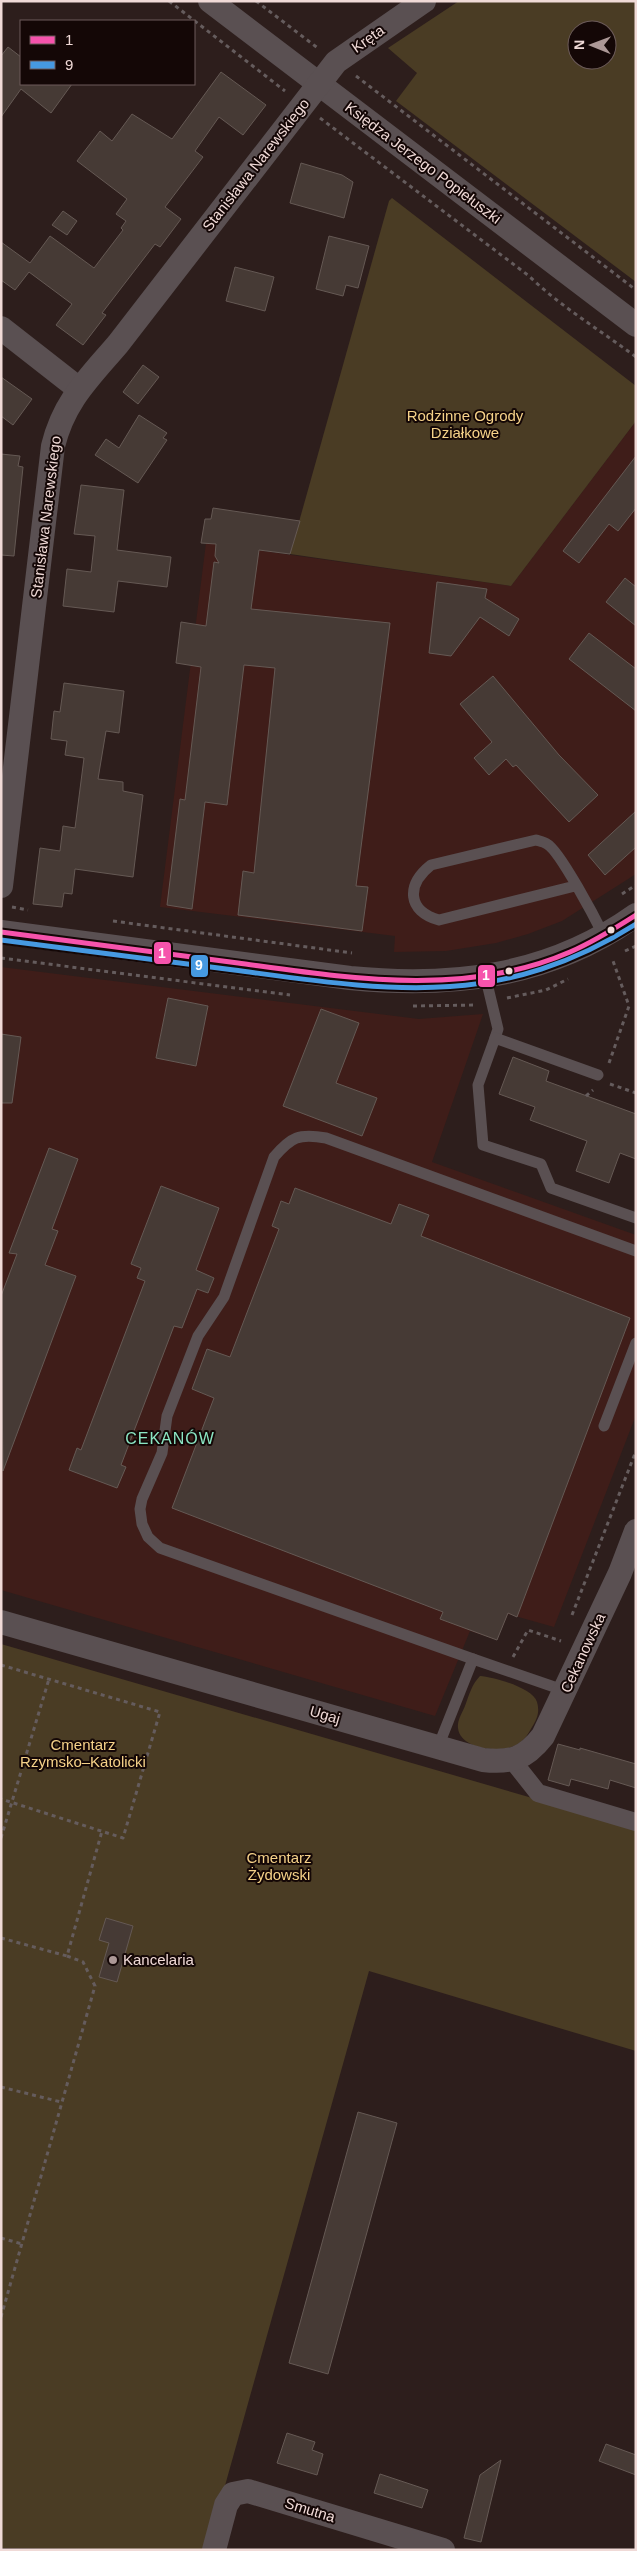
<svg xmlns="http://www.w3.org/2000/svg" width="637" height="2551" font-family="Arial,sans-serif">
<rect width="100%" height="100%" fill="#2d1e1c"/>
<g fill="#3f1d19">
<path d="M636,421V874L562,921L528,934L496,943L446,951L394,952L395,936L160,907L206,543L511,586Z"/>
<path d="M1,967L419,1019L483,1014L432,1162L636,1235V1415L554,1627L508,1614L497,1640L470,1631L435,1716L1,1590Z"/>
</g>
<g fill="#4a3c24" fill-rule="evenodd">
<path d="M459,1H636V282L396,101L417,73L388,48ZM577,30H607V60H577Z"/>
<path d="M392,198L636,386V421L511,586L290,554L389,201Z"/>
<path d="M1,1644L636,1828V2051L369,1971L207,2550L1,2548Z"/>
<path d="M480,1676C494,1677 533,1688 537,1702C540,1712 537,1719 532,1727C527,1736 523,1742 514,1746C499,1753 460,1749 458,1728C457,1721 462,1713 465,1706C469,1695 472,1684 480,1676Z"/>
</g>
<g fill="#463a35" stroke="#655954">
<path d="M8,47L21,57V84H72L51,113L21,89L1,117V56Z"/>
<path d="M221,72L266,105L243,135L219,117L195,151L203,157L165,207L181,219L160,247L155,244L102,313L106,315L83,345L56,325L72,304L29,272L15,290L1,280V242L30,263L50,236L94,268L123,230L121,228L126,221L116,214L127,199L77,161L100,131L112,141L132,114L172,139Z"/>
<path d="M301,163L342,175L353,182L344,218L290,203Z"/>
<path d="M63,211L77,221L67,235L52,225Z"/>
<path d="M329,236L369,246L358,288L346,285L343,296L316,289Z"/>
<path d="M235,267L274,277L265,311L226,301Z"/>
<path d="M143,365L159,377L138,404L123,392Z"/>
<path d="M1,377L32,399L13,425L1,416Z"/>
<path d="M139,415L167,433L163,438L167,440L138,483L95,455L106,439L119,448Z"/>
<path d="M1,454L20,456L18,466L23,467L14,556L1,555Z"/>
<path d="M636,456V508L618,531L609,524L579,563L563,551Z"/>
<path d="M81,485L124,490L117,550L171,557L167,587L118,581L114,612L63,606L67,569L91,572L95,536L74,534Z"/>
<path d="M213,508L300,521L290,554L259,550L251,609L390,623L356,886L368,887L362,931L238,915L243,871L254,873L275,668L244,665L227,805L205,802L192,909L167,905L180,799L185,800L201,667L176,663L181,622L206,626L214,562L219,563L215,556L216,544L201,543L205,519H211Z"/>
<path d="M625,578L636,587V626L606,602Z"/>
<path d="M437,582L487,589L485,598L519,619L509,636L480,617L451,656L429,653Z"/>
<path d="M589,633L636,669V711L569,659Z"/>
<path d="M493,676L559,755L598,795L569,822L516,765L513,767L506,759L489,775L474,758L492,742L460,704Z"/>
<path d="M64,683L124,691L119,733L106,731L98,779L123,782V791L143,795L133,877L75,869L72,894L64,893L62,907L33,904L40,848L60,851L63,826L75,828L84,758L65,755L67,741L51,739L54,711L60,712Z"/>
<path d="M636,811V847L605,875L588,855Z"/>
<path d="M168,998L208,1006L196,1066L156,1058Z"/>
<path d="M321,1009L359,1023L336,1083L377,1098L362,1136L283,1106Z"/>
<path d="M1,1034L21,1037L12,1103H1Z"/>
<path d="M513,1057L549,1071L546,1081L636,1114V1159L620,1153L609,1183L576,1171L587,1141L530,1120L535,1107L499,1094Z"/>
<path d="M49,1148L78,1159L52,1229L58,1231L45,1265L76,1276L3,1471L1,1296L17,1254L9,1253Z"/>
<path d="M161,1186L219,1208L196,1270L214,1278L208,1293L197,1289L182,1328L174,1326L121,1465L126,1467L117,1488L69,1470L77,1448L81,1450L145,1281L137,1278L141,1268L131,1264Z"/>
<path d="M295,1188L391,1224L399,1204L429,1215L421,1236L630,1318L517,1617L508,1613L497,1640L440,1619L443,1612L172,1508L214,1398L192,1389L207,1349L230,1357L279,1229L272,1226L281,1201L289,1204Z"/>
<path d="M558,1744L580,1750V1748L636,1764V1788L610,1780L608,1789L571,1779L569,1786L548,1780Z"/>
<path d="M106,1918L133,1926L117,1982L99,1977L109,1943L99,1940Z"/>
<path d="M358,2112L397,2123L328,2374L289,2363Z"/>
<path d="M287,2433L315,2442L312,2450L323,2454L317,2475L277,2463Z"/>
<path d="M606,2444L636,2455V2475L599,2461Z"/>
<path d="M501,2460L481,2542L464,2538L480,2475Z"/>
<path d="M380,2474L428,2490L422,2508L374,2493Z"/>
</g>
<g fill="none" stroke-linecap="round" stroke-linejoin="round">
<g stroke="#655c5d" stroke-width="3" stroke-dasharray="4 4" stroke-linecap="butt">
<path d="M169,1L285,91"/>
<path d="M256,1L319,49"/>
<path d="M356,76L636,290"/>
<path d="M320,118L529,276C561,307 600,330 636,357"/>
<path d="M622,894L636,885"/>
<path d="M12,907L28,910"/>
<path d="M113,921L352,953"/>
<path d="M625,951L636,946"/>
<path d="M1,958L290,995"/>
<path d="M507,998L546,990L568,979"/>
<path d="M413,1006L477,1005"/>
<path d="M609,1063L629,1006L612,958"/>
<path d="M610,1084L636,1093"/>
<path d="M586,1096L593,1090"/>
<path d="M572,1615L636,1451"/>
<path d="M513,1657L528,1630L561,1641"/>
<path d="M1,1665L160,1712L123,1838L1,1799"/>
<path d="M1,1838L49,1679"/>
<path d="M1,1938L67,1956L102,1831"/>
<path d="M1,2087L61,2102"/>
<path d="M1,2238L22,2244"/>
<path d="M1,2317L95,1986L83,1962L67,1956"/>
</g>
<g stroke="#5a5052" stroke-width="11">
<path d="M575,886L439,920C407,911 406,885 431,865L536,840C539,841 544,842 547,844C560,851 596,920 604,936"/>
<path d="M485,975L498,1029L495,1038"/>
<path d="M598,1075L495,1038L478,1085L483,1145L541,1164L551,1188L636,1218"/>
<path d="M604,1426L636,1343"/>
<path d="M473,1659L160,1548L148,1537L142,1524L140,1509L142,1499L162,1453L167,1416L198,1336L224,1297L274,1157C291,1137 299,1133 326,1138L636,1251"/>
<path d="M438,1747L473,1659L566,1691"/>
</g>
<path stroke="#5a5052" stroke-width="18" d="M512,1760L538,1793L636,1822"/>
<g stroke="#5a5052" stroke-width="24">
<path d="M210,1L636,325"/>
<path d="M1,328L79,389"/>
<path d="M1,886L53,446C64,401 89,378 118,344L336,62L424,1"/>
<path d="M1,932L350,978C453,988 549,977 636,915"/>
<path d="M1,1622L483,1760C511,1763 525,1759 543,1736L620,1573L636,1531"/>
<path d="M214,2550L226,2505L233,2494L248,2491L443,2550"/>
</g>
<g stroke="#140706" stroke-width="9">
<path id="bus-1" d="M1,932C80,942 159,953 238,963C348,978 464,998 570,952C593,942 614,929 636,915"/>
</g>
<g stroke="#140706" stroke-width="9">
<path id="bus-2" d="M1,940C79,950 156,960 234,970C385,990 498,1011 636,924"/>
</g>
<use href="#bus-1" stroke="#f653ac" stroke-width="5"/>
<use href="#bus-2" stroke="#4699e1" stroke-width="5"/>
</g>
<g fill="#f0dad7" stroke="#140706" stroke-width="2">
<circle cx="611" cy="930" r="4.5"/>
<circle cx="509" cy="971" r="4.5"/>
</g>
<circle fill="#ac9896" stroke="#140706" stroke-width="2" cx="113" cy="1960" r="5"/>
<g text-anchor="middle" stroke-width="4" stroke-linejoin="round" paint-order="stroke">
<g font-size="15" fill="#f0dad7" stroke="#140706">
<text transform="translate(368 39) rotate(-35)" y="5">Kręta</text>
<text transform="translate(423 163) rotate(37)" y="5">Księdza Jerzego Popiełuszki</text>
<text transform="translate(256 165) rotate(-52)" y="5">Stanisława Narewskiego</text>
<text transform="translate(46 517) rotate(-83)" y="5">Stanisława Narewskiego</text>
<text transform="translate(583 1653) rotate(-65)" y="5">Cekanowska</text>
<text transform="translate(325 1715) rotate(16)" y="5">Ugaj</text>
<text transform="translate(310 2510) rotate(17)" y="5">Smutna</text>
</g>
<g font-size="15" fill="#f6d289" stroke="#140706">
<text x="465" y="421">Rodzinne Ogrody<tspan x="465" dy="17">Działkowe</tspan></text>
<text x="83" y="1750">Cmentarz<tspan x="83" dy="17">Rzymsko–Katolicki</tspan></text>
<text x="279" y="1863">Cmentarz<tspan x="279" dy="17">Żydowski</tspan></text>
</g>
<g font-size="15" fill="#f0dad7" stroke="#140706" text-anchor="start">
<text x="123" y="1965">Kancelaria</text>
</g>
<g font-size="16" letter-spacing="1" fill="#8be5c3" stroke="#140706">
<text x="170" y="1444">CEKANÓW</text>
</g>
</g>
<g stroke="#140706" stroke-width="2">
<rect x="153" y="941" width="19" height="24" rx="5" fill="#f653ac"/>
<rect x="190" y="954" width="19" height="24" rx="5" fill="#4699e1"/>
<rect x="477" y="964" width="19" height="24" rx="5" fill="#f653ac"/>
</g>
<g font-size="14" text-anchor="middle" font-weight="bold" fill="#fff">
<text x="162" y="958">1</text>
<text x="199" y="970">9</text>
<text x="486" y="980">1</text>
</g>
<rect width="637" height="2551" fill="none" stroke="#f0dad7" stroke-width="5"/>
<rect x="20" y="20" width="175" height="65" fill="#140706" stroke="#6c5b5a"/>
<rect x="30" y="36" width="25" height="8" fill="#f653ac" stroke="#6c5b5a"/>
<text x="65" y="45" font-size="15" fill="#f0dad7">1</text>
<rect x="30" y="61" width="25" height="8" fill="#4699e1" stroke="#6c5b5a"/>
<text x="65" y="70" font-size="15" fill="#f0dad7">9</text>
<g transform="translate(592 45) rotate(271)"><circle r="24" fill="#140706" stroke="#6c5b5a"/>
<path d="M0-4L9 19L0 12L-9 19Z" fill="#ac9896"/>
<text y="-8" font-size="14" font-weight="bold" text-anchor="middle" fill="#f0dad7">N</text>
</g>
</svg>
